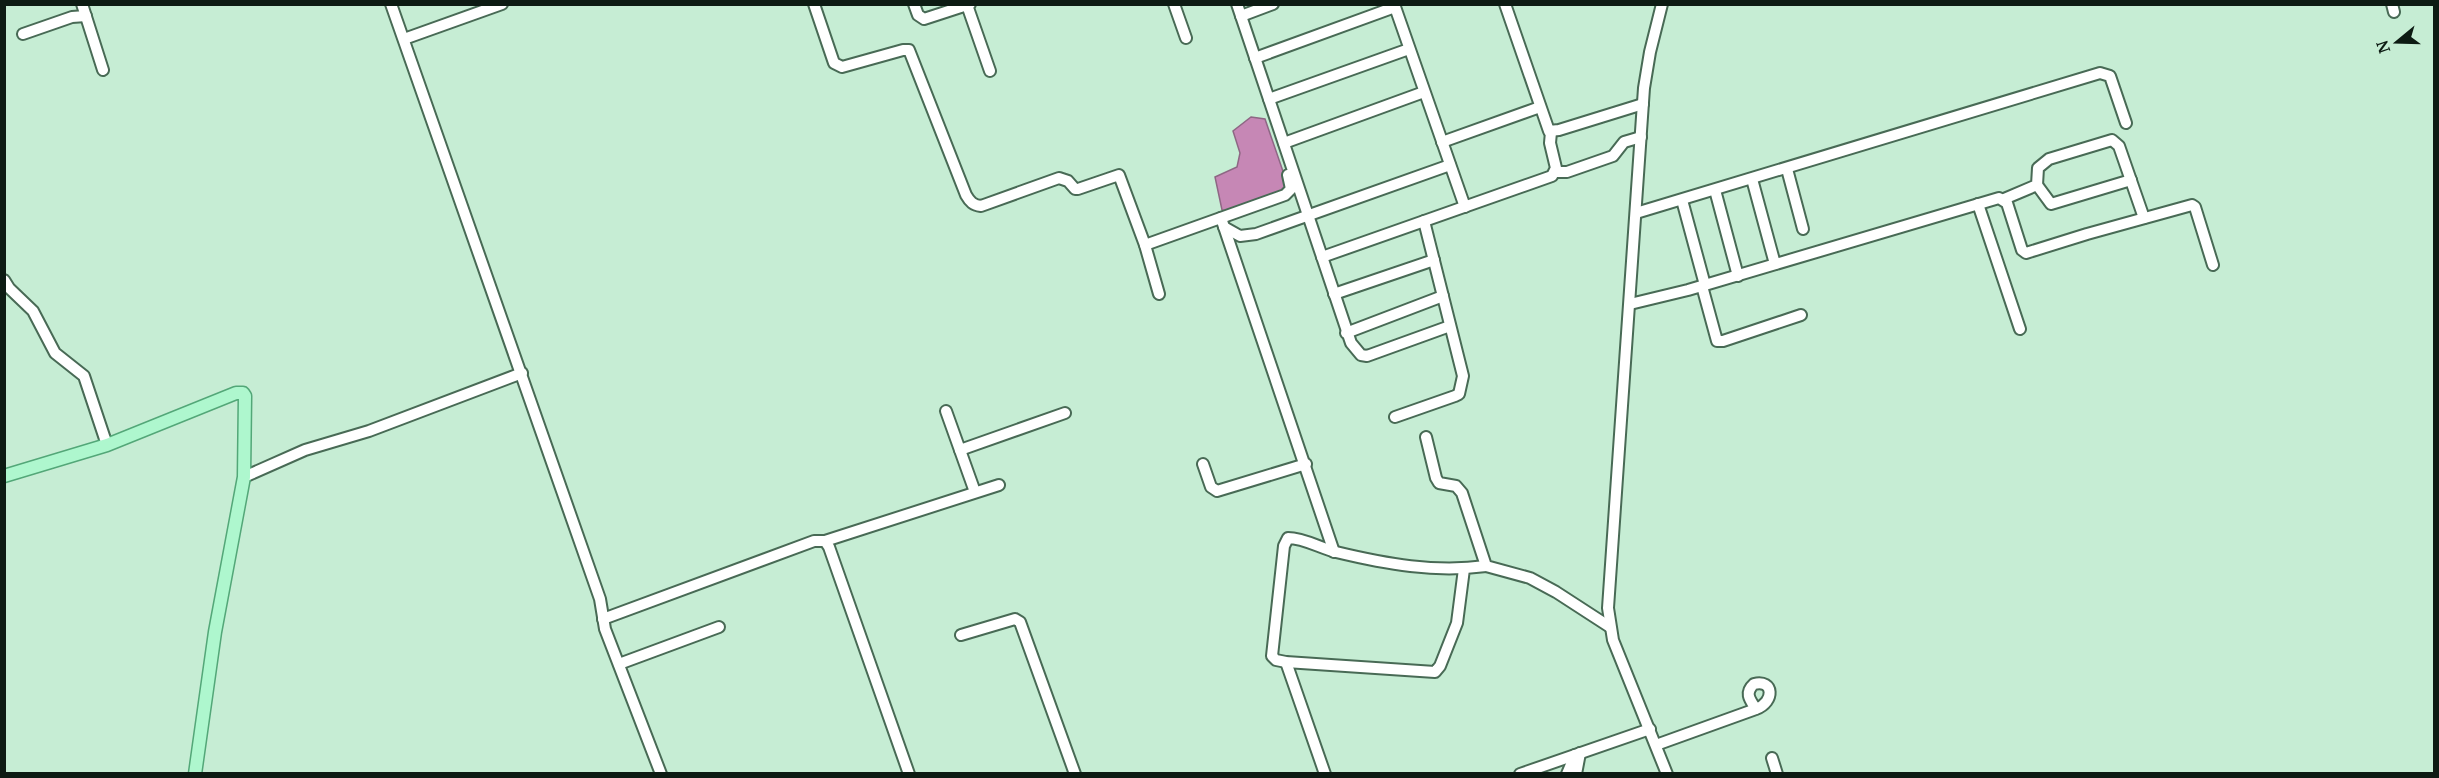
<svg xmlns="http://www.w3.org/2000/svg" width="2439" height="778" font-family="'PT Serif',serif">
<rect width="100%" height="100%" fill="#c6edd4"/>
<path fill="#c687b5" stroke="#8e6784" stroke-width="1.5" d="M1251,117L1265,119L1287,183L1280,197L1232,213L1222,210L1215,177L1237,167L1240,153L1233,131Z"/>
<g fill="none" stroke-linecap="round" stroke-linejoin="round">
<g stroke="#486a55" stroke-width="14">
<g id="minor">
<path d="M82,4L103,70"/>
<path d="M391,4L600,599L605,629L661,774"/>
<path d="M814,4L834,63L842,67L903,50H909L966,195C970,202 973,205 981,206L1059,178L1068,181L1075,189H1078L1119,175L1145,245L1159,294"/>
<path d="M914,4L918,15L924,19L970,4"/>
<path d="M1174,4L1186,38"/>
<path d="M1237,4L1351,343L1361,355L1367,356L1450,326"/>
<path d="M1394,4L1465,207"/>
<path d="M1505,4L1549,131L1559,130L1643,104"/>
<path d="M1662,4L1650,52L1644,88L1608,608L1613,640L1667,774"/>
<path d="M2392,4L2394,12"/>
<path d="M967,5L990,71"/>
<path d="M1241,16L1273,4"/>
<path d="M23,34L72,17L86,16"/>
<path d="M404,39L502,4"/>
<path d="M1255,58L1395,7"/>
<path d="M1269,99L1409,49"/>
<path d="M1442,142L1540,107"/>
<path d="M1284,143L1424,92"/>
<path d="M1787,169L1803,229"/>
<path d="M1556,172H1567L1613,156L1624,142L1641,137"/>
<path d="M1752,179L1775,264"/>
<path d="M2037,185L2051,204L2131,180"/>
<path d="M1715,190L1738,276"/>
<path d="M2004,199L2037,185L2038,168L2049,159L2112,140L2119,146L2144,218"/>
<path d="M1682,200L1705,285"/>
<path d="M1978,204L2020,329"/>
<path d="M1636,213L2100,73L2110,76L2126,123"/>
<path d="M1221,218L1334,552"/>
<path d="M1224,227L1240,236L1256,234L1450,165"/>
<path d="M1145,245L1285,195L1291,189L1288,175"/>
<path d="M1322,257L1552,176L1556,168L1550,143L1551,132"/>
<path d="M4,280L9,288L33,311L55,353L84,376L107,445"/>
<path d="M1702,286L1717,341H1723L1801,315"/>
<path d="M1334,294L1434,260"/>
<path d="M1630,304L1688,290L1999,198L2007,203L2022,250L2026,253L2087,234L2192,205L2195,207L2213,265"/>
<path d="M1346,333L1443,296"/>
<path d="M946,411L975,492"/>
<path d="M1395,417L1455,396L1459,394L1463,376L1424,221"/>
<path d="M1426,437L1436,478L1439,483L1456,486L1462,493L1486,566L1530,578L1556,592L1610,627"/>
<path d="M960,450L1065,413"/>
<path d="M1203,464L1211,487L1217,491L1306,464"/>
<path d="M244,477L305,450L369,431L522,373"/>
<path d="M825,541L999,485"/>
<path d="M1464,569L1457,623L1440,666L1435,672L1286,662L1276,660L1272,656L1284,546L1288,538C1304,538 1320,548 1336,552C1386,564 1435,573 1486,566"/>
<path d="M603,619L814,541H825L829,547L909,774"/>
<path d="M961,635L1015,619L1020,622L1075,774"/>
<path d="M1286,662L1325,774"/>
<path d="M619,664L719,627"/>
<path d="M1656,745L1756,709C1775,702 1774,679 1754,684C1744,693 1750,700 1756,709"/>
<path d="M1772,758L1777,774"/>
<path d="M1520,774L1650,729"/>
<path d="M1567,774L1575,755"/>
<path d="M1576,774L1580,753"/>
</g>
</g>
<g stroke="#53a778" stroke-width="15">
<path id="major" d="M4,476L107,445L236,393H243L245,396L244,477L215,632L195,774"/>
</g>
<use href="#minor" stroke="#fff" stroke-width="10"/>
<use href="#major" stroke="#aef7ce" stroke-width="12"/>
</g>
<rect width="2439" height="778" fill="none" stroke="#0d1b13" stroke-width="12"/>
<g transform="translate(2397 42) rotate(251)" stroke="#c6edd4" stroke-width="4.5" paint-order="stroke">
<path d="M0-4.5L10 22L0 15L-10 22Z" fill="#0d1b13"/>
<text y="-9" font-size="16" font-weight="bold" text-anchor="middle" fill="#0d1b13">N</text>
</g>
</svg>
